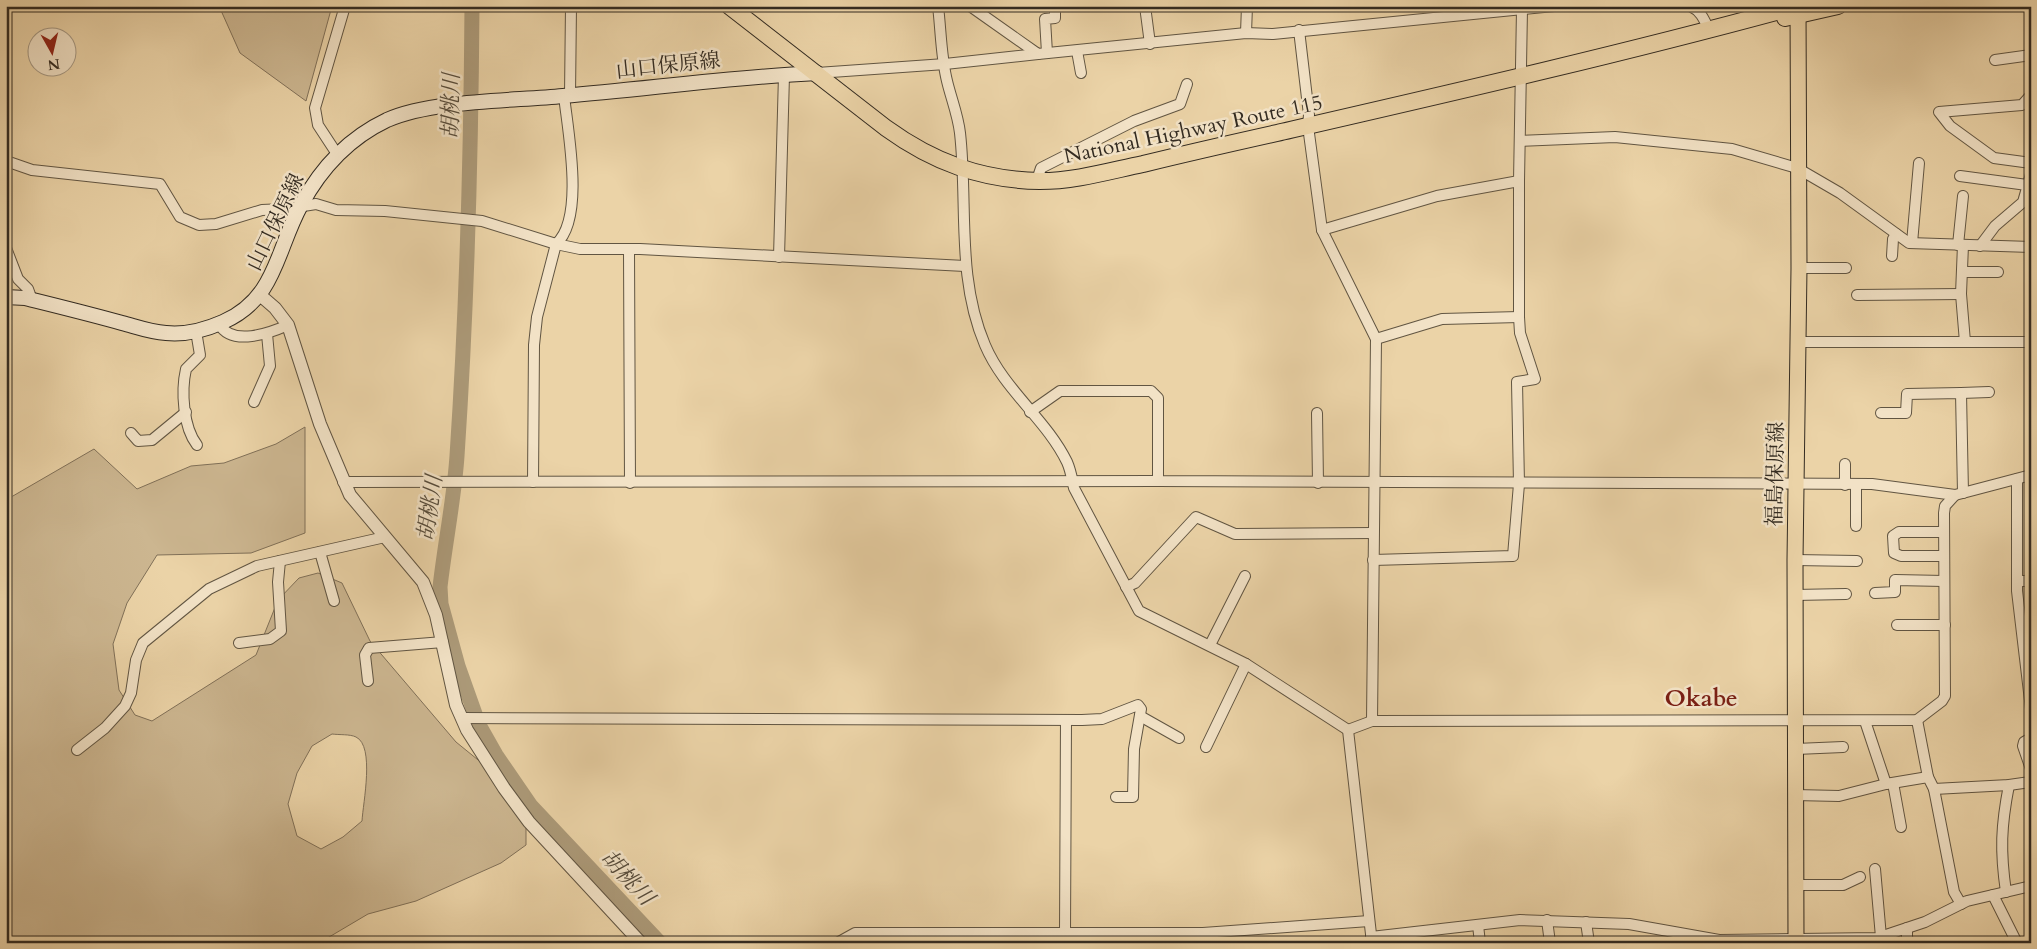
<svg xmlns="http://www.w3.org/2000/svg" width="2037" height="949" font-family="Cardo,'Noto Serif JP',serif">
<rect width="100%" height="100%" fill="#ebd3a7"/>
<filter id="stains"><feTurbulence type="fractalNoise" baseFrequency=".004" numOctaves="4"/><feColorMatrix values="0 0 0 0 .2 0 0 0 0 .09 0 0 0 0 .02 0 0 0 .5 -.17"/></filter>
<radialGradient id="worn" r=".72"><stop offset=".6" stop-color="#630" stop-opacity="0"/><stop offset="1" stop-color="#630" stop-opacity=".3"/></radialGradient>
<g fill="#ccb690" stroke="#807058" fill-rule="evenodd">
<path d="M219,6H332L306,101L240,53Z"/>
<path d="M305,427V533L251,553L157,555L127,603L113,644L119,690L135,715L152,721L256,655L278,600L299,578L318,573L342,583L370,641L456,742L520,794L526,825V845L501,863L416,901L368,914L319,943H6V500L94,449L137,489L191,466L224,463L276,444ZM332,734C339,735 350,734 356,737C375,746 363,803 362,821L343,837L321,849L297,836L288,804L297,773L312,746Z"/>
</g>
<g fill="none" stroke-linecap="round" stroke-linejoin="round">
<path stroke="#ac9a79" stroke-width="15" d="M472,6C471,156 467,306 457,456C454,500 445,543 440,587L441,604L458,666L479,725L496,755L531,806L660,943"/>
<g stroke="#615542" stroke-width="12">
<g id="minor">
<path d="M938,6C941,31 941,57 947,81C951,98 958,115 960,133C968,204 956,277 985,345C1004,390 1046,419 1067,462C1071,471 1072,479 1074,488L1139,611L1246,664L1348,730"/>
<path d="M970,6L1038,54L1246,33L1273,34L1554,6"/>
<path d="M1145,6L1150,44"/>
<path d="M1690,6C1701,11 1704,19 1709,30"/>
<path d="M1299,30L1309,115L1308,126L1322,230L1376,339L1372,721L1348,730L1372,943"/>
<path d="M1246,33L1247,6"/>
<path d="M1077,51L1081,73"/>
<path d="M1047,53L1045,19L1055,18V6"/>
<path d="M1995,60L2031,55"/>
<path d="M817,73L945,64L1038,54"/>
<path d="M570,95L571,6"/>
<path d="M2031,95L2022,105L1939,112L1950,126L1994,158L2031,163"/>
<path d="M1520,141L1615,137L1732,149L1797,168L1840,193L1909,243L2031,247"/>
<path d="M337,154L318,125L315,108L345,6"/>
<path d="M6,161L32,170L160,184L180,217L199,225L216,224L262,210L284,209L316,204L336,210L385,211L482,221L556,244L580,249H640L965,266"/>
<path d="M1960,176L2027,185"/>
<path d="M1037,180L1041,168L1134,121L1180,104L1187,84"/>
<path d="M1322,230L1437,196L1519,181L1522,9"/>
<path d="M1912,243L1919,163"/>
<path d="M1958,245L1963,196"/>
<path d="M1963,245L1961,294L1965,342"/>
<path d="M1980,246L1995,226L2023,202L2031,174"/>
<path d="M6,248L18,279L28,289L32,300"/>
<path d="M629,250L630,483"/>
<path d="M1892,256L1893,239L1896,234"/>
<path d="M779,257L784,75"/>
<path d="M1799,268H1846"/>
<path d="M1962,272H1998"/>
<path d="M1857,295L1961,294"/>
<path d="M219,324C232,347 270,333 288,325"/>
<path d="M196,331L200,355L186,369C181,391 183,427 197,445"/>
<path d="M1376,339L1442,319L1519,317"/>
<path d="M1799,342H2031"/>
<path d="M1961,393L1989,392"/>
<path d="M254,402L270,366L267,334"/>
<path d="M1030,412L1060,391H1151L1158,398V481L1872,484L1955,495L2031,475"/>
<path d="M1317,413L1318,483"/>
<path d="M1881,413H1906L1907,394L1961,393L1963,493"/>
<path d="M131,433L138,441L152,440L186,412"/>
<path d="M1845,464V485"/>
<path d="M2017,479V591L2031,709"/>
<path d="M343,482L1158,481"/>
<path d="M533,482L534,345L537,317L556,244C585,219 568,132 564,96"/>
<path d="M1856,485V526"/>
<path d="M1944,532H1899L1893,536L1894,553L1901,556H1944"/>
<path d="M320,552L334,601"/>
<path d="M1373,560L1513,556L1519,484L1517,382L1535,379L1520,333L1519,317V181"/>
<path d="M1795,560L1857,561"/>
<path d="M2017,581H2031"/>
<path d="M1126,587L1135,583L1196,517L1235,534L1373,533"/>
<path d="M1875,593L1895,592V580L1944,581"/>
<path d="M1795,595L1846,594"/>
<path d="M1897,625H1945"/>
<path d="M239,643L270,639L281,631L278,582L280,561"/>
<path d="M1210,645L1245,576"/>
<path d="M368,681L365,655L369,648L443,642"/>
<path d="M1140,716L1179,738"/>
<path d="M462,718L1082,720L1102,719L1138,705L1141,709L1134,749L1133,797H1116"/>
<path d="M1917,720L1928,777"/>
<path d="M1372,721L1917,720L1942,701L1945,696L1944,513L1945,506L1955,495"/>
<path d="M1865,721L1886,784"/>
<path d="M2031,738L2024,742L2023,746L2031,769"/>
<path d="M1206,747L1246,664"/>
<path d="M1796,749L1843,747"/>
<path d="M77,750L105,728L125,706L131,693L136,660L143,643L209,589L257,566L385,537"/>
<path d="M1893,783L1901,827"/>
<path d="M1934,789L2009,785L2030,782L2031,779"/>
<path d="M1795,795L1839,796L1886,784L1928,777L1934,789L1954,892L1961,904"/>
<path d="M1875,869L1881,937"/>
<path d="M1796,885H1843L1860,877"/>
<path d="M2006,892C2000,851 2001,826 2009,785"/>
<path d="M1993,895L2017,943"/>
<path d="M1547,920L1550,943"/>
<path d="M1586,922L1589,943"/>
<path d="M1478,925L1480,943"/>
<path d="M1907,928V943"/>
<path d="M1065,934L1066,720"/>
<path d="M1371,937L1520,920L1629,924L1719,940L1877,938L1925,922L1967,901L2031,886"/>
<path d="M837,943L855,933H1203L1369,921"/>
</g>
</g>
<g stroke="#615542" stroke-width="14">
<path id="tertiary" d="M260,295L275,308L288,325L320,424L350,495L423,582L436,615L456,705L467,730L504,788L529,822L641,943"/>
</g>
<g stroke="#332b21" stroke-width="16">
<path id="secondary" d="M6,297L25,298C57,306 90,314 122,323C137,327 150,332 166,333C186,335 205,330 223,322C277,298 276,250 301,205C321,168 349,138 387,120C432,100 513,101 563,96C647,89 732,77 817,73"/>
</g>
<g stroke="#332b21" stroke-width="17">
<path id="primary" d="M1796,943L1795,560L1799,268L1798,6"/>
</g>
<g stroke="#332b21" stroke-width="18">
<g id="trunk">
<path d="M729,6L886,128C933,162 981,180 1040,181C1075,181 1109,171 1143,164C1188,153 1232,143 1277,133C1451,93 1626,53 1798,6"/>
<path d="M1785,18L1838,6"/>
</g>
</g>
<use href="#minor" stroke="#f2e2c6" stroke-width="10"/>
<use href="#tertiary" stroke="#f2e2c6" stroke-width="12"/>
<use href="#secondary" stroke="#f2e2c6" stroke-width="14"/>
<use href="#primary" stroke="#ebd3a7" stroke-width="15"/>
<use href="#trunk" stroke="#ebd3a7" stroke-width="16"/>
</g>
<g text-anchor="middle" stroke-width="5" stroke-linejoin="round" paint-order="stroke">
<g font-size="21" fill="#332b21" stroke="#f2e2c6">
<text transform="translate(668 65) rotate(-6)" y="7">山口保原線</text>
<text transform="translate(1193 129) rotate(-12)" y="7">National Highway Route 115</text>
<text transform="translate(275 222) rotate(-64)" y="7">山口保原線</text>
<text transform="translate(1775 474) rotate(-89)" y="7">福島保原線</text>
</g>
<g font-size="22" font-style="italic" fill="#574c3b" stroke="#f2e2c6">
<text transform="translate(450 106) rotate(-89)" y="8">胡桃川</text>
<text transform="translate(429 508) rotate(-82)" y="8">胡桃川</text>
<text transform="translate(628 877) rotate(47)" y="8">胡桃川</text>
</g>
<g font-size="24" font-weight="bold" fill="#7a1f14" stroke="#f2e2c6">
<text x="1701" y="706">Okabe</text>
</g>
</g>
<rect width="2037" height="949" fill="none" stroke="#ebd3a7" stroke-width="25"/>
<rect x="8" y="8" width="2022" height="934" fill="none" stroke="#332b21" stroke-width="2.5"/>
<rect x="12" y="12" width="2012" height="924" fill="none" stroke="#332b21"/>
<g transform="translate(52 52) rotate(172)"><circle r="24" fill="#f2e2c6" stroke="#a69984"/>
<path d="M0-4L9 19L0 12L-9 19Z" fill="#8f2418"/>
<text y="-8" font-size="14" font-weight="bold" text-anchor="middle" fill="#332b21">N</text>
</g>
<rect width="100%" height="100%" filter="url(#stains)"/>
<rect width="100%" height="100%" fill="url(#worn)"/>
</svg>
